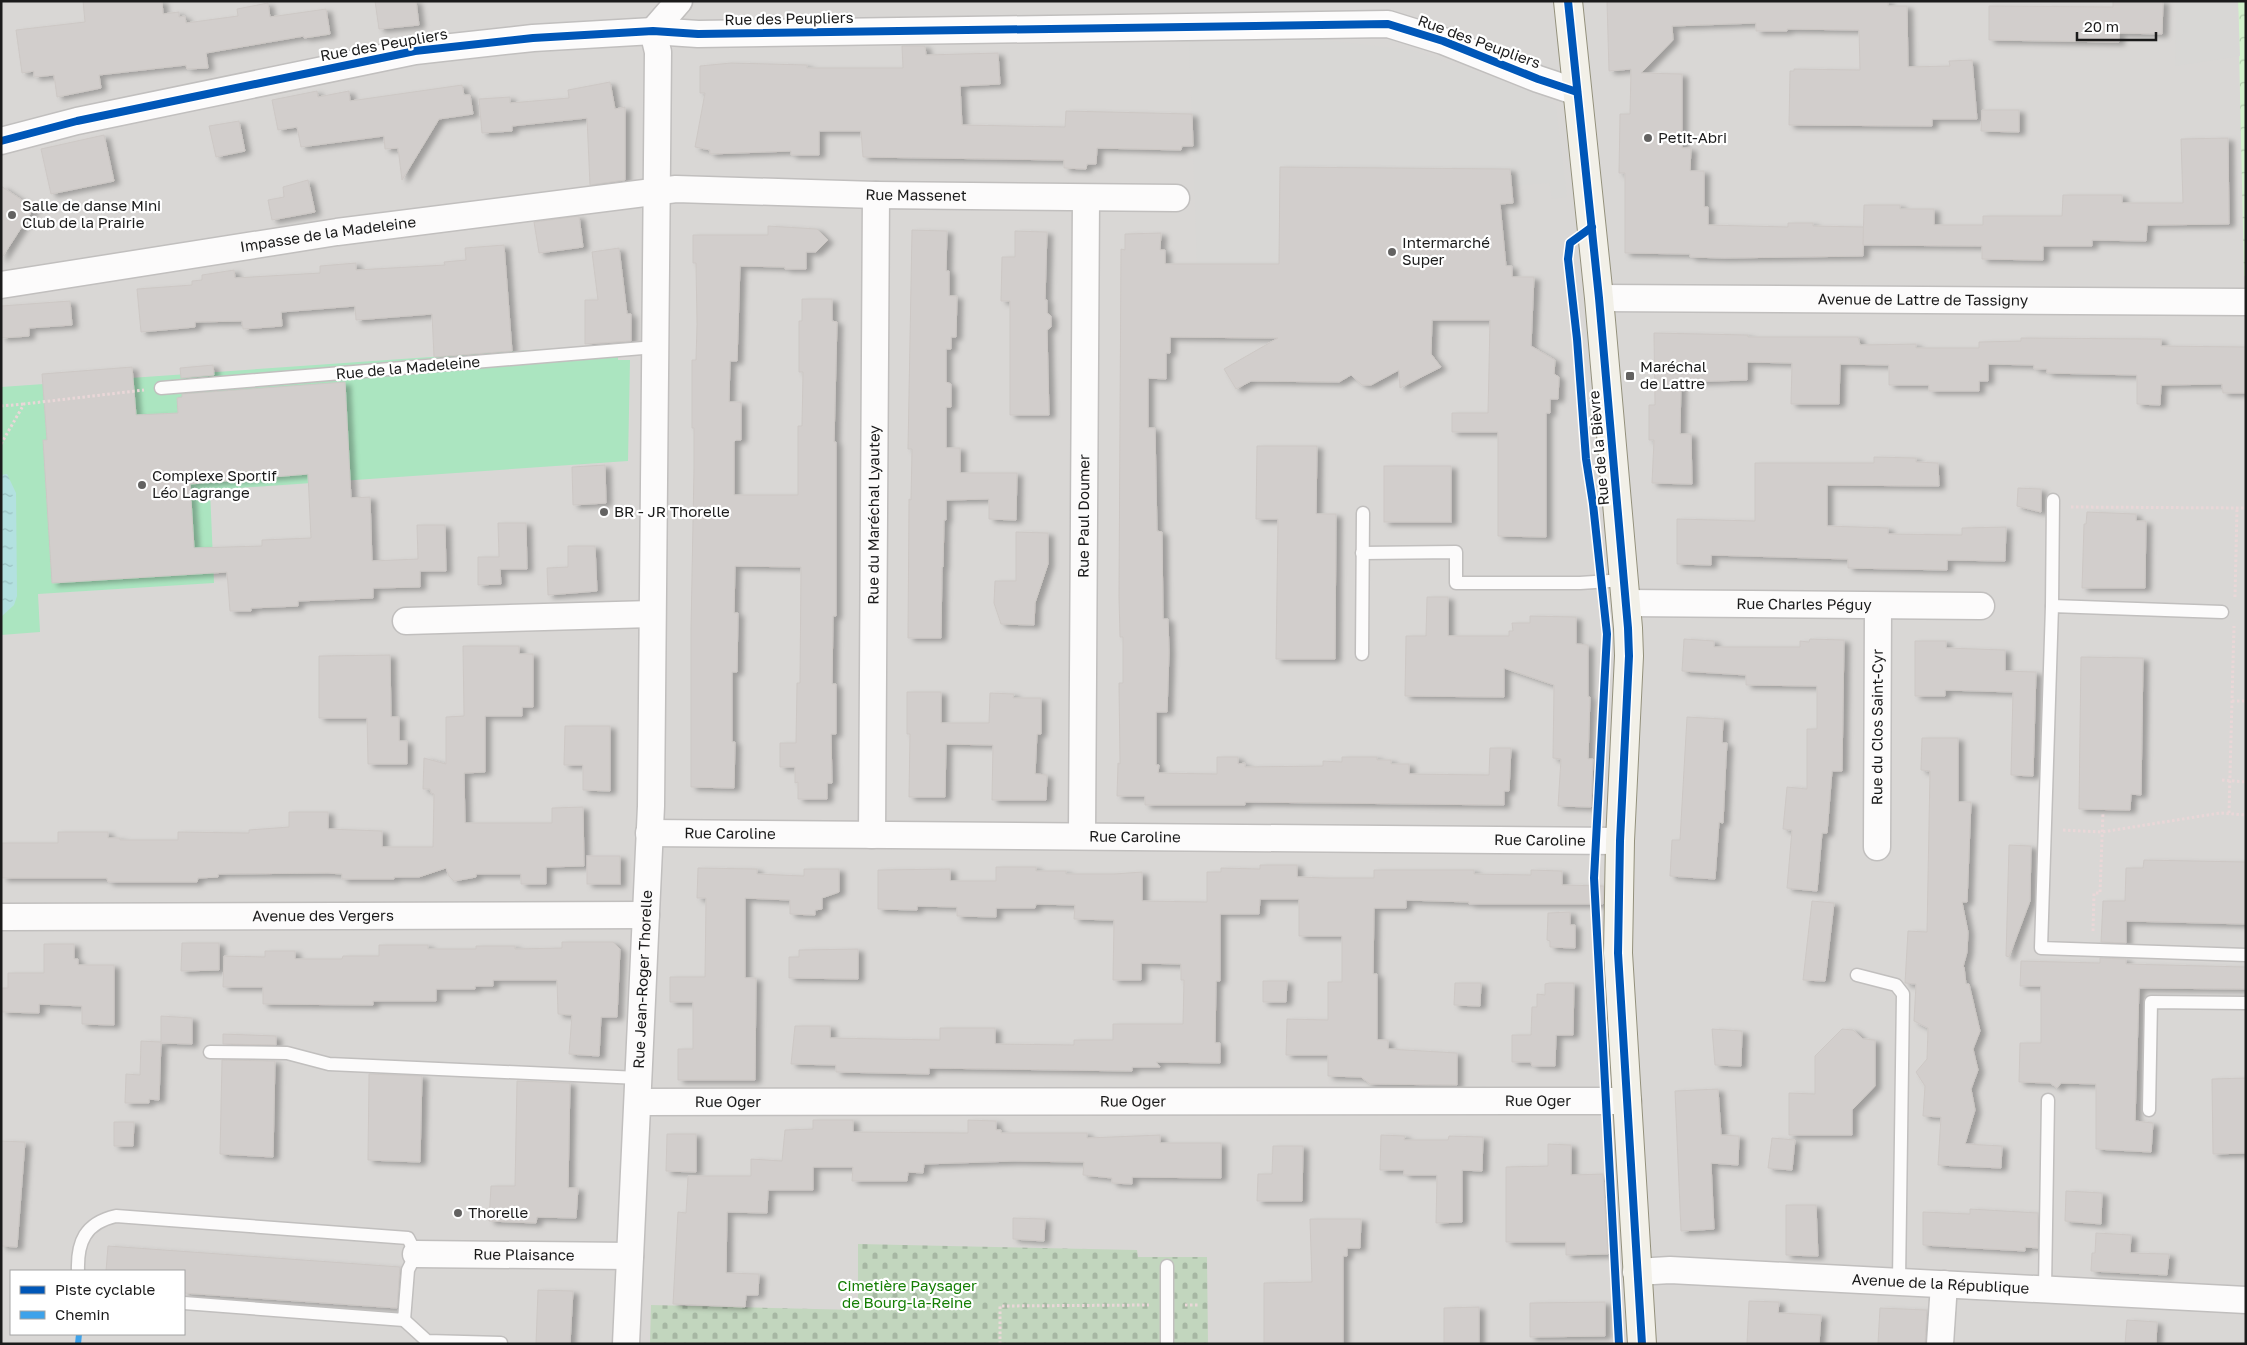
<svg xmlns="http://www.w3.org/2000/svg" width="2247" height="1345" font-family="'Golos Text',sans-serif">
<defs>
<pattern id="cemetery-stones" width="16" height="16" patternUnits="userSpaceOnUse" patternTransform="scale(1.25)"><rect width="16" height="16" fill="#c2d6be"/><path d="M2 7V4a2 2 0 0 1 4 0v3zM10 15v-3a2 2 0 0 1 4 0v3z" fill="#a6b7a3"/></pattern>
<pattern id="park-crowns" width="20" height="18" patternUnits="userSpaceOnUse" patternTransform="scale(1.25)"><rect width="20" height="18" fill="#d3f3cc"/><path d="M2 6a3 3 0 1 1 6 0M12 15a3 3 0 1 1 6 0" fill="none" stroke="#b5d0af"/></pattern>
<pattern id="water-ripples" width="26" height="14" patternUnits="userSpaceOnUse" patternTransform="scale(1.25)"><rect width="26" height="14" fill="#b3e1e0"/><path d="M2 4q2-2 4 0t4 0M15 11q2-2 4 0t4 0" fill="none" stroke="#99c0c0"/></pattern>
<filter id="shadow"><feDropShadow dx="5.5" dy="3" stdDeviation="2.5" flood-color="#0004"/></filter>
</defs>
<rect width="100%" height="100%" fill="#eae7e4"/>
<path fill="#d9d7d5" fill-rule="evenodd" d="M1,1H2246V1344H1ZM11,1271H184V1334H11Z"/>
<path fill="url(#cemetery-stones)" d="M858,1244L1137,1250L1138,1257H1207L1208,1344H650L651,1305L858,1310Z"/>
<path fill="url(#park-crowns)" d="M2238,1H2246V276H2244Z"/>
<path fill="#abe5c0" d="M618,344V360H630L628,461L210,490L214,583L38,594L40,632L1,635V387Z"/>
<g fill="#d8d7d5">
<path d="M2176,1H2238L2240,56L2175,66Z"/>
<path d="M1288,36L1412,50L1539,93L1556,107L1567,197L1552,199L1549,183L1512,186L1510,169L1280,167L1279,264H1197L1189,41Z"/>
</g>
<path fill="url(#water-ripples)" d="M7,474L16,493L17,596L14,605L1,617V475Z"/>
<g fill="#d2cecc" stroke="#cdc8c5" fill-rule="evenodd" filter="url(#shadow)">
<path d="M83,1H162L163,14L179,12V17L185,16L186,23L238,16L237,9L268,3L270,17L326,9L330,34L304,38V36L206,53L208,68L187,69L186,65L99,75L101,88L57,97L54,75L34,77V71L22,73L16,30L85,22Z"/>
<path d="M375,1H416L419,25L379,29Z"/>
<path d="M1607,1H1888V6H1907L1908,67L1950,66L1949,61L1972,60L1977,119H1932V126L1789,125L1790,71H1794V69L1860,70L1859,30L1787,29V31H1756V23L1672,26L1673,40L1641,73L1682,74V148H1691L1690,171H1704V207H1708V225L1788,227V223H1813V226L1864,227L1863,256L1724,258L1690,257V254L1625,253V173H1619L1620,114H1630L1631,69L1609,71Z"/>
<path d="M2113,1H2163L2162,34L2119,33V42L1989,40V6L2113,7Z"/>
<path d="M902,46H925L926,55L998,53L1000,84L960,86L962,125L1065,127L1066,111L1192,114L1193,146H1182L1181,150L1097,148L1096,164H1087L1086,169L1064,168V160L863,157L861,131H819V155H791V151L710,154V150L695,147L705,93H700V66L731,63L807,65V68H903Z"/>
<path d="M610,82L615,109L625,107V180L590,185L587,118L512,126V131L482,133L479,99L510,97V103L569,98L568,90Z"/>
<path d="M462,85L464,95H470L473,114L439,119L402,180L398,148L385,149L384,136L301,147L297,127L278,130L272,100L317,91L318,97L349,91L350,101Z"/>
<path d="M1982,110H2019V132L1981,131Z"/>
<path d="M239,121L245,151L216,157L209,126Z"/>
<path d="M104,135L114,181L51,194L41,149Z"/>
<path d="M2228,138L2229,224L2147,225L2146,241L2092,240V246H2043V260L1982,259V246L1863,245L1864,205H1900V209H1934V225H1983V216H2062L2063,195H2122V203H2183L2181,139Z"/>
<path d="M1280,167L1510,169L1513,203L1500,204L1506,266H1512V277H1534L1531,346L1555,360L1554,374L1559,377L1558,399H1550V413H1546V537L1498,536V432H1452V413H1488L1490,320H1432L1431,354L1441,367L1400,388L1399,370L1371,385H1362L1351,375L1339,382L1251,381L1236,389L1224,369L1278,338L1170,337V353H1166V379L1148,378V428H1155L1157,531L1162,532L1163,619H1168L1169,652L1167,712H1156V765H1159L1158,773L1217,774V757H1238V764L1245,763V767L1323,766V761L1342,762V757H1377V760H1391V764H1409V774L1489,775L1490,748H1511L1509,791H1504V805L1245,802V805H1145V796H1117L1118,763L1120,764L1119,683H1123V637H1120L1119,597L1121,249L1125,250V234L1161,233L1160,250H1165V264H1279Z"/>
<path d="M308,180L315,212L272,220L268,200L284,197L283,187Z"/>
<path d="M1,186L34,208L1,259Z"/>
<path d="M579,216L583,247L539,253L534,222Z"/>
<path d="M768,226L817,229L828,240L816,252H806V269H785V267L740,266L737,361H730L729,402H741V440H736L734,442V495H798V426H802L803,372H799V321H802V299H832V321L837,322L834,442H836V616H833L832,684H836V734H831L832,783H827V799H798V782L795,783V767H780V743H796L797,683H800L801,567L735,566L734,613H738L737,672H732V742H735L734,788L691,787V630L694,469V428H692V360H696L697,324L696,263H693V235H768Z"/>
<path d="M912,230L947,231L946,271H949V296H957L956,337H951V349H946V382L951,384V407H946V448H960V473H1017L1016,520L989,519V499L946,500V520H944L943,567H942L941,638H908L909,499L911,500L912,449H908Z"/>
<path d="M1015,231L1047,232L1045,300H1047V313L1051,316V327L1047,330L1049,415H1010V301H1001L1002,257H1015Z"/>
<path d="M504,245L512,351L434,357L432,314L356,320L355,306L281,312L282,326L243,329L242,321L195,322V327L141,332L137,289L192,285V281L202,280V275L234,270L235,278L320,273V266L356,263V270L445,265L444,262L466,260L465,248Z"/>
<path d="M619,248L627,314H631V341L585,344V300H598L592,252Z"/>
<path d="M70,301L72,325L29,328V336L1,338V306Z"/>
<path d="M1654,333L1748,335V337H1858L1860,345L1916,344V348H1979V342L2021,341V338L2161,339V346L2246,347V393H2223L2222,384L2161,385L2160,405L2137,404V375L2047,373V369H2034V365L1988,364V381H1979V391H1929V385H1889V365L1840,364L1839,404H1791L1792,363L1747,362V380L1681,382L1680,434H1691L1692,484L1652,483L1654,440H1649V405H1655Z"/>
<path d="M213,365L214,375L181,378L180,368Z"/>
<path d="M132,367L136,415L178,413L177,398L182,397V394L345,382L351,498L370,497L372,561L418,559L417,525H445L446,571H420V587L373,588V598L298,601V606L251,608V611H230L227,572L52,583L43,440H47L42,374ZM308,474L311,538L262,540V546L194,548L190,484Z"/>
<path d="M1257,446H1317L1316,514H1336L1335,659H1276L1278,519H1256Z"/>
<path d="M1874,457L1916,458V462L1938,463L1939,486L1827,485V526L1888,528V534L1962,535V528L2006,527L2005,561L1947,560V570L1848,568V559L1711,555V565L1677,564V519L1755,521V463H1874Z"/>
<path d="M605,465L606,503L573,505L572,467Z"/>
<rect x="1384" y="466" width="67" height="56"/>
<path d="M2018,488L2041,489V512L2017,506Z"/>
<path d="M2087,512L2136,514V521H2146L2145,588H2082L2084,524H2086Z"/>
<path d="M498,523H526L527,569H500L501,584L478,585V557H499Z"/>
<path d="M1016,532L1048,533V564L1035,603L1034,625L1001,624L994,603L995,581H1016Z"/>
<path d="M568,546H595L597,591L548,595L547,568L568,567Z"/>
<path d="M1427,597H1448V636H1509V631H1513L1512,623H1530V616L1576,617V644L1588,645V697H1590L1588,759H1593L1591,807L1558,806L1561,759L1553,758L1554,685L1504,668V697L1405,696L1406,636H1426Z"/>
<path d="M1684,639L1714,641V647H1800V641L1809,642L1810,639L1844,640L1842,771H1832L1827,833H1822L1817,891L1787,888L1792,830L1783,829L1787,787L1807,789V729H1817V686L1746,685V675L1682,671Z"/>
<path d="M1915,641H1946V648L2005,650V671L2036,672L2033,776L2011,775L2013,692L1945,690V696H1915Z"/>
<path d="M463,646H519V654H533V707H522V716H485V772L464,773L465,823H552V808L583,807L584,866L546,867V884H521V874H476V877L454,881L449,876L446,868L419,877H394V879H342V874L328,873L218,874V877L198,878L197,882H108L107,878H2V843H58V832H108V838H120V840H178V832L249,833V830L289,827V812H328V829L382,831V847H433L434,794L431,793L430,789H423L424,758L446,764V717L464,716Z"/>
<path d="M390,655L391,717H399V741H407V764H368L367,718H319V656Z"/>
<path d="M2081,657L2143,658L2141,795L2131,794L2130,810L2079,809Z"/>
<path d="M907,692H941V723H989L990,693L1014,694L1013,698H1041V734H1037L1035,774L1047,775L1046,800H992L993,745L946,744L945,797H909L910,734H907Z"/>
<path d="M1687,717L1723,719L1722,743H1727L1726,759L1723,823L1719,822L1715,879L1670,876L1672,840H1680Z"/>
<path d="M565,726H610V791L583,790V765H564Z"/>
<path d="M1922,738H1958V802H1971L1967,902H1962L1968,932L1967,952L1963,967H1964L1966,984H1969L1980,1031L1973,1049L1978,1070L1971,1089L1975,1110L1965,1144L2002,1146L2001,1168L1938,1165L1941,1117L1923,1116L1925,1086L1916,1072L1927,1059L1928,1028L1914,1021L1916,984L1905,983L1908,931L1927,932L1930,771L1921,770Z"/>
<path d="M2009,845L2031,846L2030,901L2009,957L2006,956Z"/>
<rect x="587" y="856" width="33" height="28"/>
<path d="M2144,860L2246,862V924L2126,921V943L2101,942L2103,901H2125L2126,868H2143Z"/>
<path d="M1260,865H1297V877L1328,878H1374V870H1474V874L1531,875V870L1562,871V885L1604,886L1603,904H1469V902L1406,900V908H1374L1373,974H1377V1040H1388V1049L1457,1053V1085L1370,1084L1361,1077L1328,1076V1055H1286L1287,1019L1328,1020V982H1342V936H1299V899H1260L1259,914H1220V981H1216L1215,1043H1220V1063L1156,1062L1160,1067H1132V1071L929,1068V1074L836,1072V1065L791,1064L795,1026H830V1038L940,1040V1028H995V1044L1074,1045V1040H1113V1024H1183L1184,980H1181V964L1141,963V980H1113L1114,920L1074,919L1075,905L1036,904L1035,908H996V917L957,916V907L917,906V910L878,909V870L950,869V881H996V867H1036V871H1066V874H1114L1142,872V901L1207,902V872H1221V868L1260,869Z"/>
<path d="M698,868L757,869V874L804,876V869H839V892L822,898V909L815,910V915L790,914V900L745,898V978H756L755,1080H678V1049H693V1002H670V977H705L706,898H697Z"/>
<path d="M1812,901L1834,903L1825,981L1803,980Z"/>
<path d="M1570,912V925H1575V948L1550,947V941L1547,940L1548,913Z"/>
<path d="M562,942H613L620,949L617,1017H601L599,1056L569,1054L572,1015L558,1014L557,980H493V986H475V989H436V1001H373V1005L263,1004V987H223L224,956L265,957V951H295V959H342L343,956H379V945H428V949H476V946H515V949L562,948Z"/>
<path d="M182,943H219V970L181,971Z"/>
<path d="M44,944H74V959H78V965H114V1025L82,1024V1006L39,1004V1013L2,1012V988H8V973H44Z"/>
<path d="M858,949V979L789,978V957H799V950Z"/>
<path d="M2100,958L2126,959V964L2246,967V989L2139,988L2135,1121L2153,1123L2151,1152L2096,1149V1084L2061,1083L2057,1088L2050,1083L2019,1082L2020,1043H2041V986H2020L2021,961L2100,963Z"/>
<path d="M1263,981H1287L1286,1002H1263Z"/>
<path d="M1455,983H1481L1480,1006L1454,1005Z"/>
<path d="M1549,983H1574L1573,1035H1556L1555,1066H1532L1531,1062H1512V1035H1531L1532,1007H1537V994L1545,995V984Z"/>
<path d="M161,1016L192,1018V1044L161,1043L159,1100L149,1099V1103H125L126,1074L140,1075L141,1041L161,1042Z"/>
<path d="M1712,1029L1742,1031L1741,1066L1715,1065Z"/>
<path d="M1842,1029L1853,1030L1863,1039L1875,1040V1086L1852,1110V1135H1789V1093L1815,1094V1056Z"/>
<path d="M223,1034L276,1036V1045L223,1044Z"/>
<path d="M222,1060L275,1061L273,1157L220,1154Z"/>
<path d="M369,1074L422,1076L420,1162L368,1160Z"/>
<path d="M2246,1078V1153L2213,1154L2212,1079Z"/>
<path d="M517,1081L570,1083L568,1188H578L576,1218L537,1217L536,1223L489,1221L491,1186H515Z"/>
<path d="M1718,1089L1721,1135L1739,1136L1738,1165L1711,1163L1714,1229L1681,1231L1675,1091Z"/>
<path d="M813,1120H853V1132L968,1133V1120L996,1121V1130H1001V1133H1087V1138L1160,1135V1143H1221V1178L1132,1177V1184L1112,1183V1178L1083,1175L1084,1162L1014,1161L924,1164L923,1173L908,1172L907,1181H852L853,1167H813V1190H768L767,1213L727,1212L726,1273L759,1274L758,1295H746L745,1307L673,1304L678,1212L686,1213L688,1176H751V1159L782,1161L785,1130L813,1129Z"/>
<path d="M114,1122H134L133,1146H114Z"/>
<path d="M667,1134H696V1172L666,1171Z"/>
<path d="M1381,1135L1405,1136L1404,1140H1448L1449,1136L1483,1137L1482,1171L1462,1170V1222L1436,1223L1437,1175H1404V1170H1380Z"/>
<path d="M1772,1138L1795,1140L1792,1170L1768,1168Z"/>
<path d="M1,1141L25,1142L17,1247L1,1246Z"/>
<path d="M1548,1144L1571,1145V1175L1603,1174L1608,1254L1566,1255V1242H1506V1167L1548,1166Z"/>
<path d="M1273,1146H1303L1302,1201H1257L1258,1174H1272Z"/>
<path d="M2066,1191L2102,1193L2101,1224L2065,1221Z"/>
<path d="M1786,1205H1816L1818,1256L1786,1255Z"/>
<path d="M1970,1209L2038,1213V1248L2025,1247V1251L1923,1245V1212L1970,1214Z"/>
<path d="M1013,1218L1045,1219L1044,1241L1013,1239Z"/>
<path d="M1310,1219H1361L1360,1248H1347V1256H1343V1344H1264V1283L1312,1282Z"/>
<path d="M2096,1233L2131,1235L2130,1253L2169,1254L2167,1275L2091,1271L2092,1253H2095Z"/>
<path d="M108,1246L400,1267L397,1308L184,1293V1271H106Z"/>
<path d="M538,1290L573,1291L570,1344H536Z"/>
<path d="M1749,1301L1779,1302L1778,1313L1821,1315L1819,1344H1747Z"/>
<path d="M1605,1302V1336L1530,1337V1303Z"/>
<path d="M1479,1307V1344H1444V1308Z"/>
<path d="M1880,1308L1927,1310L1925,1344L1878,1343Z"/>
<path d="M2127,1320L2157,1322L2156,1344H2125Z"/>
</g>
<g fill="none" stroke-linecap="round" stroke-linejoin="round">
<g stroke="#c1bfbe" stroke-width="15">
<g id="service">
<path d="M161,388L655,347"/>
<path d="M1362,553L1456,552V583H1580L1624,580"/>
<path d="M2052,606L2053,500"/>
<path d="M2222,612L2052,606L2041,948L2246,955"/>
<path d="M1362,654L1363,513"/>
<path d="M1857,975L1896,985L1903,994L1899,1281"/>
<path d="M210,1052L287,1053L329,1064L639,1078"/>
<path d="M2149,1110L2151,1002L2246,1003"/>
<path d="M1167,1266V1344"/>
<path d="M78,1271C77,1242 85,1223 116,1216L408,1238L416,1254L408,1270L404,1320L184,1303"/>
<path d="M2045,1289L2048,1100"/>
<path d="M404,1320L427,1341L501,1343"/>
</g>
</g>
<g stroke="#c1bfbe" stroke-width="29">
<g id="minor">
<path d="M653,31L679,1"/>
<path d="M1,141L77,121L415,51L533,38L653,31L698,34L1388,24L1443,41L1538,79L1577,92"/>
<path id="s1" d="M1,285L337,232L676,189L876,195L1176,198"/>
<path id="s2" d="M1599,298L2246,302"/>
<path id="s3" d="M1626,603L1981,606"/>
<path d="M406,621L652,614"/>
<path id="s4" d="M649,833L1620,841"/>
<path id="s5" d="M872,835L876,195"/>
<path id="s6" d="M1082,835L1086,199"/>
<path id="s7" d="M1877,847L1878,606"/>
<path id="s8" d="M1,917L646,915"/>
<path id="s9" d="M638,1102L1628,1101"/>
<path id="s10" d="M416,1254L630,1256"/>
<path id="s11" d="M1636,1272L1670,1270L2246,1300"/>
<path id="s12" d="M626,1344L651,806L658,52L653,31"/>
<path d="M1940,1344L1944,1284"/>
</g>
</g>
<g stroke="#94917c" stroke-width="30">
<path id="secondary" d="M1568,1L1599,298L1628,628L1629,656L1620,841L1618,953L1642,1344"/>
</g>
<g stroke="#ead7d8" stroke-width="3" stroke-dasharray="2.5 2.5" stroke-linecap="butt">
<path d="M1,406L24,404"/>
<path d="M1,444L24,404L144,390"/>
<path d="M2071,507L2246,508"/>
<path d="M2235,597L2237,508"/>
<path d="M2232,701H2246"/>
<path d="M2222,780L2246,782"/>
<path d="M2229,813L2234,626"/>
<path d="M2063,830L2102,832L2220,813L2246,815"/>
<path d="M2093,931L2094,893H2100L2103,812"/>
<path d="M1185,1305H1200"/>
<path d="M1000,1344V1306L1149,1305"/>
</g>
<use href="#service" stroke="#fcfbfb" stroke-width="12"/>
<use href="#minor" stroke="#fcfbfb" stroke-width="26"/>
<use href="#secondary" stroke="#f2f0e8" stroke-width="28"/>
<path stroke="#3da2ea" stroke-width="6" stroke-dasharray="12 6" stroke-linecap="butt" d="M78,1344L79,1334"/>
<g stroke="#fff" stroke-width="11">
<g id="cycleway">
<path d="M1568,1L1599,298L1628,628L1629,656L1620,841L1618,953L1642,1344"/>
<path d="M1,141L77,121L415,51L533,38L653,31L698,34L1388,24L1443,41L1538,79L1577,92"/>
<path d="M1592,227L1570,243L1568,259L1577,339L1586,459L1593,504L1607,634L1594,878L1619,1344"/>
</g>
</g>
<use href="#cycleway" stroke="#0057b8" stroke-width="8"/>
</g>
<g fill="#636261" stroke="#fff" stroke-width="2">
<circle cx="1648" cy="138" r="5"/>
<circle cx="12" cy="215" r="5"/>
<circle cx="1392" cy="252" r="5"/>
<rect x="1625" y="371" width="10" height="10" rx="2.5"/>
<circle cx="142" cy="485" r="5"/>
<circle cx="604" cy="512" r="5"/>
<circle cx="458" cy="1213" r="5"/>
</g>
<g text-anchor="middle" stroke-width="4.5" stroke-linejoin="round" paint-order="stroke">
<g font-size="15" fill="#1b1b1b" stroke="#fff">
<text transform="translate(789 19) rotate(-1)" y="5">Rue des Peupliers</text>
<text transform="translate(1479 42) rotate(20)" y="5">Rue des Peupliers</text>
<text transform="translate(384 45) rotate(-10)" y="5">Rue des Peupliers</text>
<text dy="5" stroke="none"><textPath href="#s1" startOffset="922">Rue Massenet</textPath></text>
<text dy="5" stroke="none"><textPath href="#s1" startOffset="331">Impasse de la Madeleine</textPath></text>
<text dy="5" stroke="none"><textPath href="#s2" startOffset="324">Avenue de Lattre de Tassigny</textPath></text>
<text transform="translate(408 368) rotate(-5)" y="5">Rue de la Madeleine</text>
<text transform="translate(1599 448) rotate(-95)" y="5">Rue de la Bièvre</text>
<text dy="5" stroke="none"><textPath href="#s5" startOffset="320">Rue du Maréchal Lyautey</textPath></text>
<text dy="5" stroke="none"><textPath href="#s6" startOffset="319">Rue Paul Doumer</textPath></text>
<text dy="5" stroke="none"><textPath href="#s3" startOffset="178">Rue Charles Péguy</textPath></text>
<text dy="5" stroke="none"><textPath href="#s7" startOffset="120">Rue du Clos Saint-Cyr</textPath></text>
<text dy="5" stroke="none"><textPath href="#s4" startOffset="81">Rue Caroline</textPath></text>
<text dy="5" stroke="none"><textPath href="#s4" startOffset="486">Rue Caroline</textPath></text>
<text dy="5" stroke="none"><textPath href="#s4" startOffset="891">Rue Caroline</textPath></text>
<text dy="5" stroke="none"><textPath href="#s8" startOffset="322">Avenue des Vergers</textPath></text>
<text dy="5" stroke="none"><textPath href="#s12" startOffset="365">Rue Jean-Roger Thorelle</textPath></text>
<text dy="5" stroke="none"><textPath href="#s9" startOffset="495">Rue Oger</textPath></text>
<text dy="5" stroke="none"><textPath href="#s9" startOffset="900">Rue Oger</textPath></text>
<text dy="5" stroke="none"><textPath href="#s9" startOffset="90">Rue Oger</textPath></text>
<text dy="5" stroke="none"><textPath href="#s10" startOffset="108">Rue Plaisance</textPath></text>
<text dy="5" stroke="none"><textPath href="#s11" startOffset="305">Avenue de la République</textPath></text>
</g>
<g font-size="15" fill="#1b1b1b" stroke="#fff" text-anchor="start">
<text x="1658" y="143">Petit-Abri</text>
<text x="22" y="211">Salle de danse Mini<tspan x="22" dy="17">Club de la Prairie</tspan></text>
<text x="1402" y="248">Intermarché<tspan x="1402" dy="17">Super</tspan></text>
<text x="1640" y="372">Maréchal<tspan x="1640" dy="17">de Lattre</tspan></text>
<text x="152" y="481">Complexe Sportif<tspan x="152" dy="17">Léo Lagrange</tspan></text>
<text x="614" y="517">BR - JR Thorelle</text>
<text x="468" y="1218">Thorelle</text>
</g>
<g font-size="15" fill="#147e04" stroke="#fff">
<text x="907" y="1291">Cimetière Paysager<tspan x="907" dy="17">de Bourg-la-Reine</tspan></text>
</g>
</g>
<rect width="2247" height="1345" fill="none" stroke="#1b1b1b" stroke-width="5"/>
<rect x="10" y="1270" width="175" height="65" fill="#ffffff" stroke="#a4a4a4"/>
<rect x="20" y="1286" width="25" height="8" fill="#0057b8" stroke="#a4a4a4"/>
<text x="55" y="1295" font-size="15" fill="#1b1b1b">Piste cyclable</text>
<rect x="20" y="1311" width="25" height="8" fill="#3da2ea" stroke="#a4a4a4"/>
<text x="55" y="1320" font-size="15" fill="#1b1b1b">Chemin</text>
<path d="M2077 32v8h79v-8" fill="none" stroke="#1b1b1b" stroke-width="2.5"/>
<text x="2084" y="32" font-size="15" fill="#1b1b1b" stroke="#ffffff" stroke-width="4" paint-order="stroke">20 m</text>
</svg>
